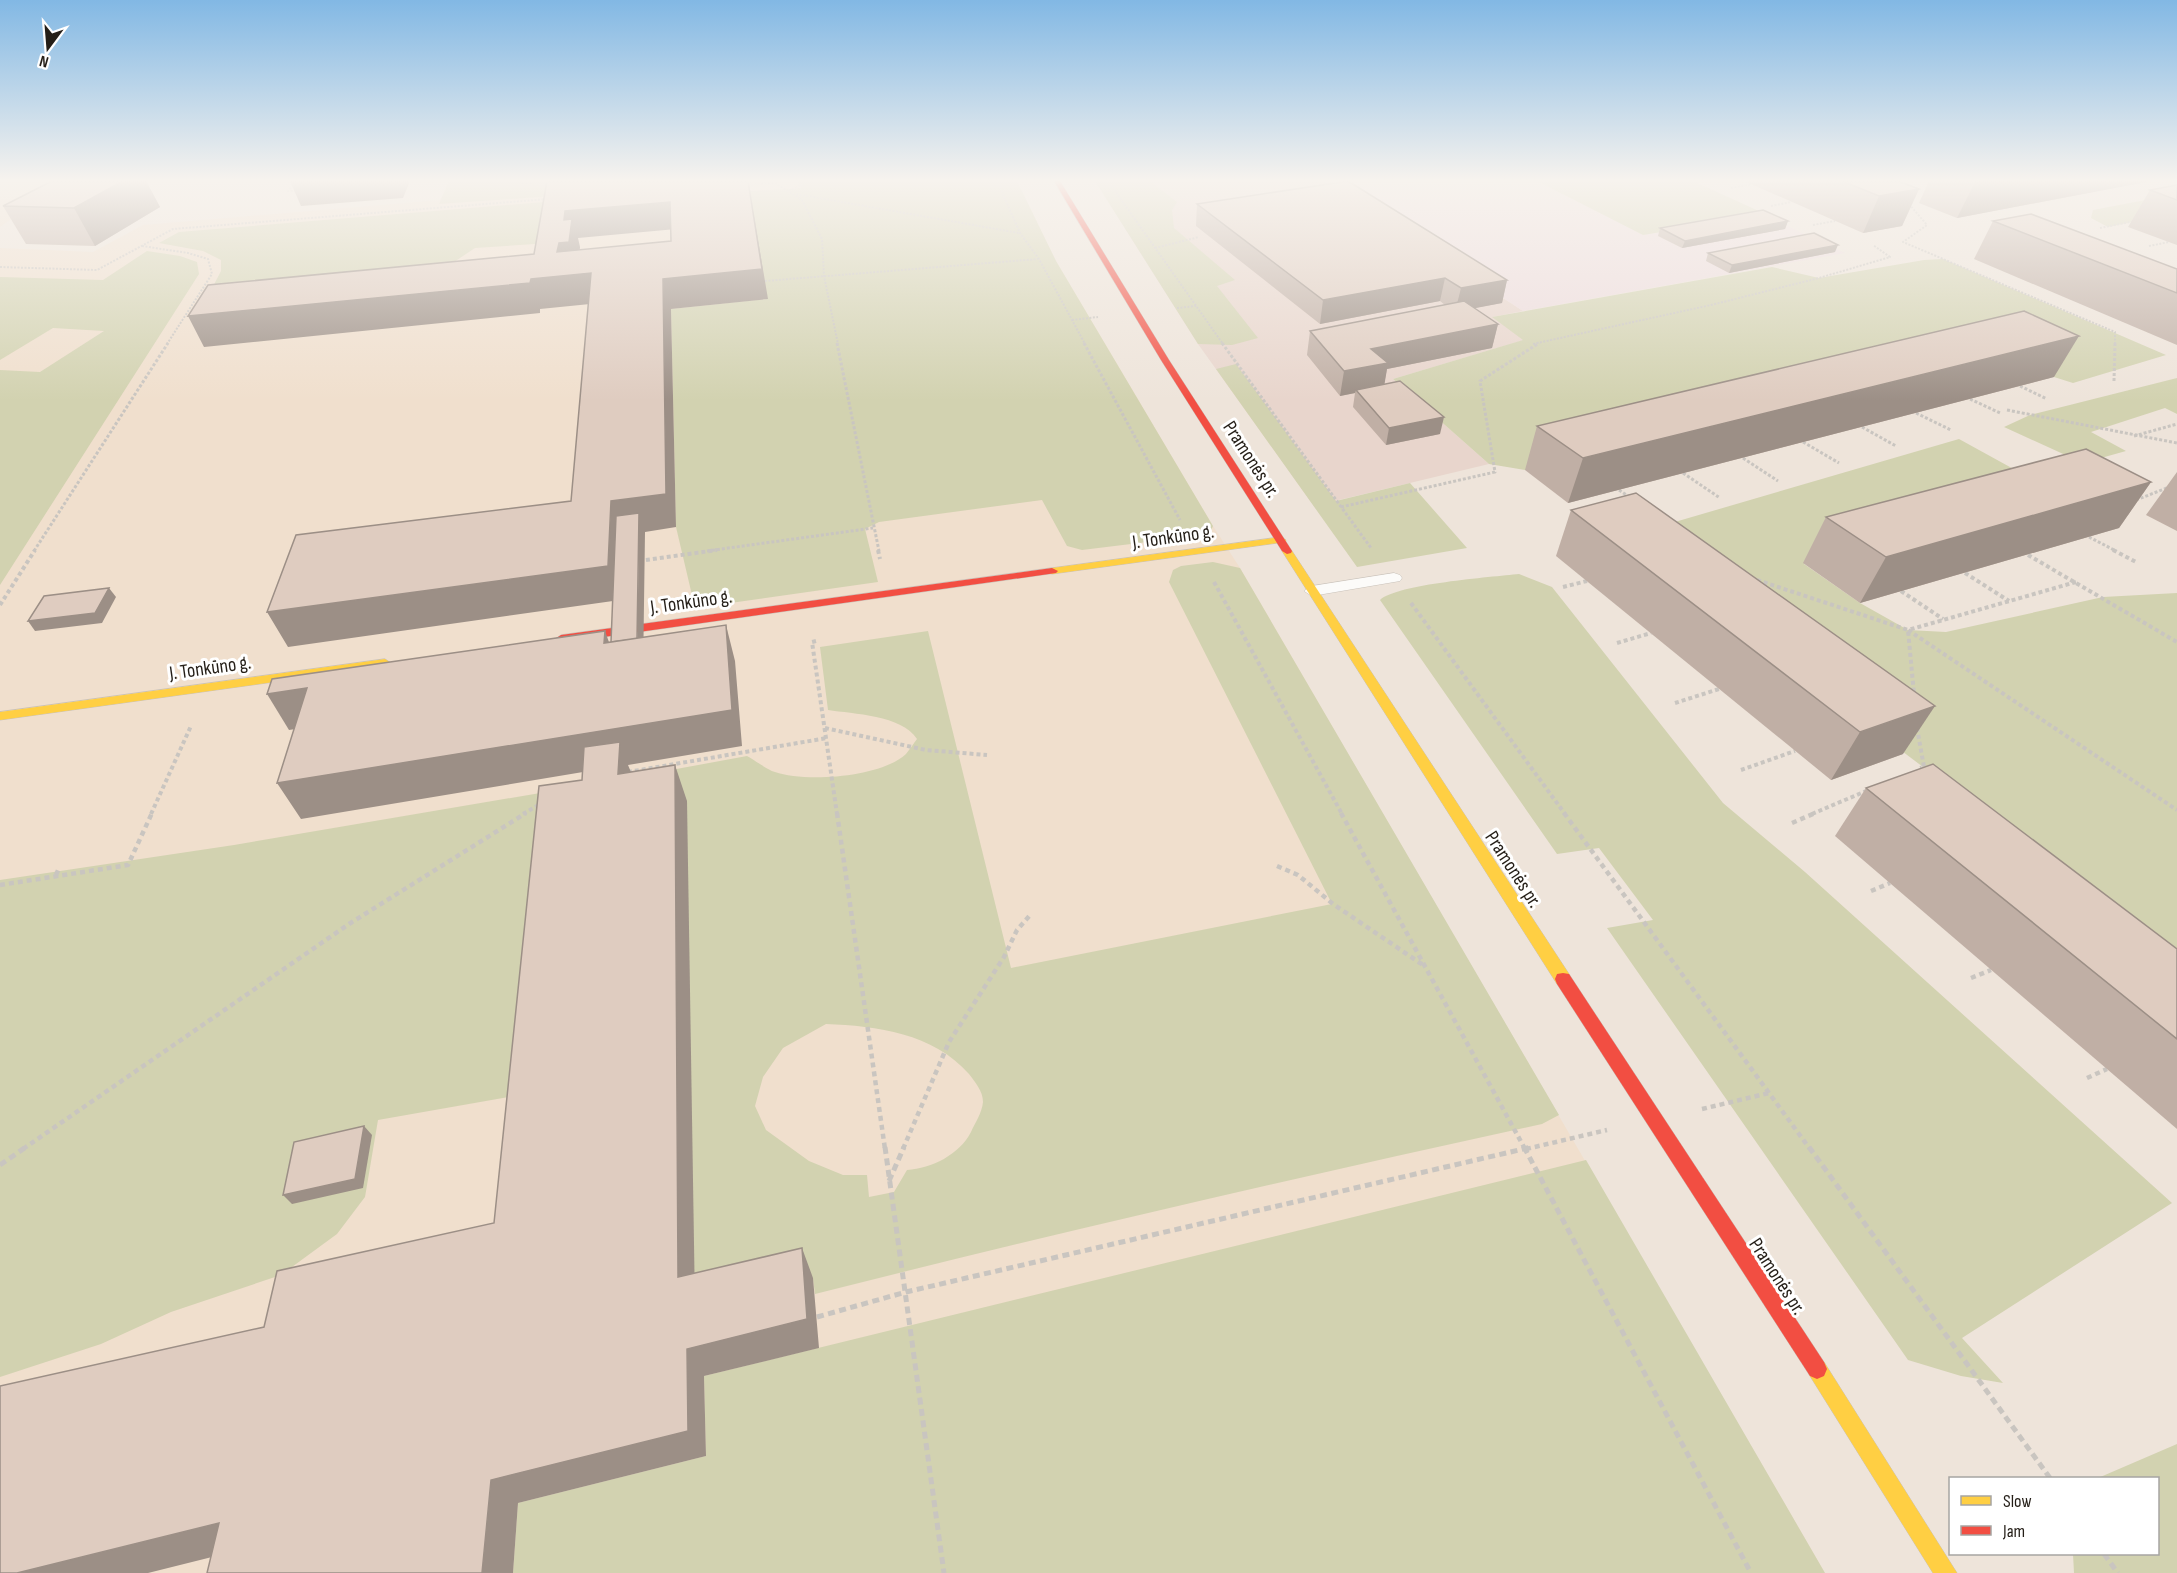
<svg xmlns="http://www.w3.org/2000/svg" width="2177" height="1573" font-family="'Sofia Sans Condensed',sans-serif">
<rect width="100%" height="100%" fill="#eee4da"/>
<path fill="#e8d5cc" d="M1095,181H1323L1523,311L1493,317L1524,340L1393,379L1489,464L1314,506L1198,344Z"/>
<path fill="#eedcde" d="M1323,181H1537L1643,235L1766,216L1845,253L1523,311Z"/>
<g fill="#f0dfcd">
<path d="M0,181H64L0,227Z"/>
<path d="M449,181H1017L1056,261L1213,526L1240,568L1825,1573H0V248L93,252L143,225L440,200Z"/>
</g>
<g fill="#d2d2b0" fill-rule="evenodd">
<path d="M449,181H766L439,204Z"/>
<path d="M797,181H1017L1056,261L1213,526L1209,535L1200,539L1180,538L1082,550L1067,546L1042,500L879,522L865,529L878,582L695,608L676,527L671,309L767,299L686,195L802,188Z"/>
<path d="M1095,181H1150L1177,202L1172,210L1174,228L1235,280L1217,286L1258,338L1232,345L1198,344Z"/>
<path d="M1537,181H1693L1761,212L1752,217L1643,235Z"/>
<path d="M2177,194L2151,218L2108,227L2091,218L2093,210Z"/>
<path d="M556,201L550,243L475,248L427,280L208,296L221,271V260L203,251L159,243L179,232Z"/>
<path d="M147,251L180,256L197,262L199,274L0,585V370L40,372L104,331L53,328L0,360V277L103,280Z"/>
<path d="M1943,259L2166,355L2073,383L2054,377L2001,352L1525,470L1489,464L1393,379L1523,340L1492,317L1772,267L1819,278L1924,260Z"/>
<path d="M1236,364L1336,501L1410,483L1467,548L1357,567L1216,369Z"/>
<path d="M2177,378V414L2165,408L2091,432L2126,451L2083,463L2004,427L2030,415Z"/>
<path d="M1959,439L2057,493L1804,564L1860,603L1908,630L1946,632L2103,597L2177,593V1035L1972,804L1620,538Z"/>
<path d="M1213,562L1240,568L1559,1115L1542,1124C1299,1177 1056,1233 815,1294L813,1279L695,1306L633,777L747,756C756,761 766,769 775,772C806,783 882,777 906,754C910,749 914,743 917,739C902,715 853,714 828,710L820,647L928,631L1011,968L1332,904L1169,582L1173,570L1181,566ZM826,1024C877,1026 933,1033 969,1074C975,1082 983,1091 983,1102C982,1113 975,1123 971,1132C959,1155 932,1168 907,1170L894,1192L869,1197L867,1175H843L809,1161L766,1130L755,1106L763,1077L783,1048Z"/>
<path d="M1519,574L1552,587L1723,803L1805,872L2172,1203L1962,1338L2003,1383L1961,1376L1908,1360L1607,928L1653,920L1599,848L1557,854L1380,600C1397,584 1491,577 1519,574Z"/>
<path d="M599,783L531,1093L378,1120L365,1197L337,1234L281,1275L171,1312L101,1344L0,1377V880L234,845Z"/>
<path d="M1586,1160L1825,1573H513L518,1503L706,1456L704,1376Z"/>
<path d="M2177,1444V1573H2074L2073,1554H2158V1478H2098Z"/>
</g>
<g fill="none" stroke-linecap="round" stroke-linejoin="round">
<g stroke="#c9c2ba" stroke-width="1">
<path id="lane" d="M1394,573L1400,575L1402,578L1400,581L1312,596L1304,591L1312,586Z"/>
</g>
<g stroke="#c9c2ba" stroke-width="1">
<g id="slow">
<path d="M1281,537L1286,540L1285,542L1052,574L1046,571L1052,568Z"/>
<path d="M1287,548L1292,551L1569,974L1571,979L1569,984L1563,985L1557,984L1282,551Z"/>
<path d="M385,659L391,663L389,666L0,720V712Z"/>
<path d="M1817,1359L1824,1362L1957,1573H1933L1810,1376L1807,1369L1810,1362Z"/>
</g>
</g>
<g stroke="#c9c2ba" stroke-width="1">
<g id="jam">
<path d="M1054,181H1060L1169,360L1292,551L1291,553L1287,554L1282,551L1161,360Z"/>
<path d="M1052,568L1058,571L1056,573L561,643L555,639L561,635Z"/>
<path d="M1563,973L1569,974L1824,1362L1827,1369L1824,1376L1817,1379L1810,1376L1557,984L1555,979L1557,974Z"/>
</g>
</g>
<g stroke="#c9c5c0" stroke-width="2" stroke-dasharray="2 1.5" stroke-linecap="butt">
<path d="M501,181L550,185"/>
<path d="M772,181L802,200L822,239L824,276L838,344"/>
<path d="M997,181L1020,233L1039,259L1085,344"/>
<path d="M1108,181L1223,344"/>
<path d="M295,182L288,191H297"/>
<path d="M747,185L775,183"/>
<path d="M1731,188L1752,184"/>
<path d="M789,191L809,181"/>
<path d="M796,194L1019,233"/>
<path d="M1909,204L1927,225L1903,242L2115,332V344"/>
<path d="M1771,206L1791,202"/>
<path d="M1813,225L1835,221"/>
<path d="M2100,228L2135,221"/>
<path d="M142,246L188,253L208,259L212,274L167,344"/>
<path d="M2149,246L2169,242"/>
<path d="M1155,248L1199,237"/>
<path d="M0,267L97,270L173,229L548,199"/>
<path d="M765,281L1038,259"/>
<path d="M1177,308L1196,306"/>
<path d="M1072,320L1098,317"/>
<path d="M1533,344L1711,305L1819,278L1890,257L1873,245"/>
</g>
<g stroke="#c9c5c0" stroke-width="3" stroke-dasharray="3 2" stroke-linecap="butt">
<path d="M837,343L879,551"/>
<path d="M1084,343L1180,520"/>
<path d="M1222,343L1371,548"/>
<path d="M2114,381L2115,343"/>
<path d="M2020,386L2047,399"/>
<path d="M1970,399L2000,413"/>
<path d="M2007,410L2177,443"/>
<path d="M1916,413L1951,430"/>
<path d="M1862,427L1896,446"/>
<path d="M2134,436L2177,424"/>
<path d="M1803,442L1839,463"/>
<path d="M1743,458L1778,481"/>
<path d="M1683,473L1720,498"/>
<path d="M1619,490L1631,498"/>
<path d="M2136,500L2177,484"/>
<path d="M1341,507L1495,472L1480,381L1539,343"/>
<path d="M2089,537L2116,551"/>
<path d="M34,551L168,343"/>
<path d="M707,551L873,528"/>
</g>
<g stroke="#c9c5c0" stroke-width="4" stroke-dasharray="4 3" stroke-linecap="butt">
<path d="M878,550L880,559"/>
<path d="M2113,550L2136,562"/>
<path d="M2028,555L2177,642"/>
<path d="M639,561L717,550"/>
<path d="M1965,573L2009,601"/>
<path d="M1757,580L1908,630L1914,694"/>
<path d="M1214,582L1342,814"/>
<path d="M2076,582L1908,630L2177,810"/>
<path d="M1563,587L1587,581"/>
<path d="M1901,591L1943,619"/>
<path d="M1411,603L1565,814"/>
<path d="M0,605L35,550"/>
<path d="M816,641L812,642L837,814"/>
<path d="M1617,643L1651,633"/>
<path d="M1675,703L1719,689"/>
<path d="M825,728L926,750L987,755"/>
<path d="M1917,728L1924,767L1920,768"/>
<path d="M1741,770L1795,751"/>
<path d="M628,772L827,738"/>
<path d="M151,814L191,726"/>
<path d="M523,814L540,804"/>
<path d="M1812,814L1866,791"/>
</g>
<g stroke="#c9c5c0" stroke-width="4.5" stroke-dasharray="5 4" stroke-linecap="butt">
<path d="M837,813L885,1149"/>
<path d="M1341,813L1525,1149"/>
<path d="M1564,813L1810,1149"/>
<path d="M1792,823L1815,813"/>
<path d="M1277,866L1298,875L1333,904L1423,965"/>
<path d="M56,875L59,868"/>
<path d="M0,885L128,865L152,813"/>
<path d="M1871,891L1890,883"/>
<path d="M1971,978L1991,970"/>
<path d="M2087,1078L2107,1069"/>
<path d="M1702,1109L1769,1093"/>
<path d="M23,1149L349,924L526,813"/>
<path d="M903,1149L949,1042L1004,957L1017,930L1031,914"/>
<path d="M1526,1149L1607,1130"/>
</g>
<g stroke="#c9c5c0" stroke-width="5" stroke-dasharray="7 4.5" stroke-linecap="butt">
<path d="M885,1147L944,1573"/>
<path d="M1524,1147L1751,1573"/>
<path d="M1809,1147L2050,1478"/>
<path d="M0,1165L26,1147"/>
<path d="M889,1181L904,1147"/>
<path d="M817,1317L906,1292L1532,1147"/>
<path d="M2104,1554L2118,1573"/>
</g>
<use href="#lane" fill="#fcfbf9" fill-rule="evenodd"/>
<use href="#slow" fill="#ffcf43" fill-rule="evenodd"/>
<use href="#jam" fill="#f24e42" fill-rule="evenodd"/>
</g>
<g fill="#c0afa5">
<path d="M52,181H146L160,207L95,246L26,244L3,206Z"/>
<path d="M1744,181H1898L1919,189L1902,226L1863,233Z"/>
<path d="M1929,181H2151L1957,218L1919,203Z"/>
<path d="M2177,185V245L2128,227L2150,190Z"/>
<path d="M1197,204L1507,280L1502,303L1474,308L1498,324L1492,348L1387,369L1384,384L1440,434L1386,445L1353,407L1355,393L1340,396L1307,355L1310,331L1445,305L1440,301L1320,324L1196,226Z"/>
<path d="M1788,221L1785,229L1682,248L1658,236L1660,228Z"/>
<path d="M1993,221L2177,269V345L1974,259Z"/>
<path d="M1835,252L1729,273L1706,261L1708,253Z"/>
<path d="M2054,377L1568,503L1525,470L1537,426Z"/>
<path d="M2177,472V531L2146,515Z"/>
<path d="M2151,482L2119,528L1860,603L1803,563L1826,517Z"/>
<path d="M1571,510L1903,754L1831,780L1556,556Z"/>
<path d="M1866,788L2177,949V1129L1835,836Z"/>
</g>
<g fill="#9c8f86">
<path d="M123,181H146L160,207L95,246L74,208Z"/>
<path d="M290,181H410L403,198L301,206Z"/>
<path d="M748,181L768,299L671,309L676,527L645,532L643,675L617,679L604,643L605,631L615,659L637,656L639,532L622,535L620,600L288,647L267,612L608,566L611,501L666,494L663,279L762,269Z"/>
<path d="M1979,181H2151L1957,218L1975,182Z"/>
<path d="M1919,189L1902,226L1863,233L1879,196Z"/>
<path d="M670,202L676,229L578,238L580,247L578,271L591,273L600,303L540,309V313L204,347L188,316L531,279L557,252L565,211Z"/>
<path d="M1788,221L1785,229L1682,248L1685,241Z"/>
<path d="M1838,245L1835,252L1729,273L1732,265Z"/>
<path d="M1445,278L1440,301L1320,324L1323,300Z"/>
<path d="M1507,280L1502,303L1455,312L1461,288Z"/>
<path d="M1498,324L1492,348L1387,369L1384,387L1356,390L1355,393L1340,396L1344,371L1371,349Z"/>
<path d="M2079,336L2054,377L1568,503L1583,458Z"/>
<path d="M1444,417L1440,434L1386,445L1389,428Z"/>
<path d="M2151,482L2119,528L1860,603L1886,557Z"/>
<path d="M109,588L116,597L102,623L35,631L28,621Z"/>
<path d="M726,625L735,661L742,746L628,765L633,777L618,774L619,766L301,819L277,783Z"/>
<path d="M307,688L328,724L289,730L267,694Z"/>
<path d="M1935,706L1903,754L1831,780L1860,732Z"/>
<path d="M675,765L687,801L695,1306L678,1277Z"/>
<path d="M364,1126L372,1135L363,1188L292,1204L283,1195Z"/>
<path d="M802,1248L813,1278L819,1348L704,1376L706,1456L518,1503L513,1573H482L491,1480L687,1349Z"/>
<path d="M219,1523L260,1545L148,1573H17Z"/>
</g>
<g fill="#dfccc0" stroke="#9c8f86" stroke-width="1.5" fill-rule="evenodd">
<path d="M52,181H123L74,208L3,206Z"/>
<path d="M547,181H748L762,269L663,279L666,494L611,501L608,566L267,612L296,535L571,501L591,273L531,279L530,283L188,316L208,285L534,254ZM670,202L671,241L557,252L559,243L569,242L572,219L564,220L565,211Z"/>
<path d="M1348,181L1507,280L1461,288L1445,278L1323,300L1197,204Z"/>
<path d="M1842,181H1898L1919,189L1879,196Z"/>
<path d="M2177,185V200L2150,190Z"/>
<path d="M1763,210L1788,221L1685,241L1660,228Z"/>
<path d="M2031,214L2177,269V293L1993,221Z"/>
<path d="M1814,233L1838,245L1732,265L1708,253Z"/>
<path d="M1464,301L1498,324L1371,349L1388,363L1344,371L1310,331Z"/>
<path d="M2024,311L2079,336L1583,458L1537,426Z"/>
<path d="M1400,381L1444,417L1389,428L1356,390Z"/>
<path d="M2086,449L2151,482L1886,557L1826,517Z"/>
<path d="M1636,493L1935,706L1860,732L1571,510Z"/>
<path d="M639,513L637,639L611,642L616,516Z"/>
<path d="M109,588L95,613L28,621L44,596Z"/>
<path d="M726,625L732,710L277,783L307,688L267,694L272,679L605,631L604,643Z"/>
<path d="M620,742L618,774L675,765L678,1277L802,1248L807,1319L687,1349L688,1431L491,1480L482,1573H207L219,1523L17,1573H0V1386L264,1327L277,1271L494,1223L539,786L582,780L584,747Z"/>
<path d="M1933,764L2177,949V1039L1866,788Z"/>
<path d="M364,1126L355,1179L283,1195L294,1142Z"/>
</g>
<linearGradient id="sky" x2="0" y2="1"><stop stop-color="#82b8e4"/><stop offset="0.45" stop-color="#f7f3ee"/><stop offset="1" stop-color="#f7f3ee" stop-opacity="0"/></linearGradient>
<rect width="2177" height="401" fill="url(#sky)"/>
<g text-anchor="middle" stroke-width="6" stroke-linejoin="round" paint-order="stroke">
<g font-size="20" fill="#241e17" stroke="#fff">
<text transform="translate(1252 459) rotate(57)" y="7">Pramonės pr.</text>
<text transform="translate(1173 536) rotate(-8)" y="7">J. Tonkūno g.</text>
<text transform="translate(691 601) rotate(-8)" y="7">J. Tonkūno g.</text>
<text transform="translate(210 667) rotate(-8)" y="7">J. Tonkūno g.</text>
<text transform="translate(1514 869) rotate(57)" y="7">Pramonės pr.</text>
<text transform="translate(1778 1276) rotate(57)" y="7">Pramonės pr.</text>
</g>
</g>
<rect x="1949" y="1477" width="210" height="78" fill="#ffffff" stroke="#a7a5a2" stroke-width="1.5"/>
<rect x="1961" y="1496" width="30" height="9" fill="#ffcf43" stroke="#a7a5a2" stroke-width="1.5"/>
<text x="2003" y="1507" font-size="18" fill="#241e17">Slow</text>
<rect x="1961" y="1526" width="30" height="9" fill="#f24e42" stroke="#a7a5a2" stroke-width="1.5"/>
<text x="2003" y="1537" font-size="18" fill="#241e17">Jam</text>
<g transform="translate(48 48) rotate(196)" stroke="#ffffff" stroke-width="4.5" paint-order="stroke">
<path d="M0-4.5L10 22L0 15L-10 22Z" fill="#241e17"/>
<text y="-9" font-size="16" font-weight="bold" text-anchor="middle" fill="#241e17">N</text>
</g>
</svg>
